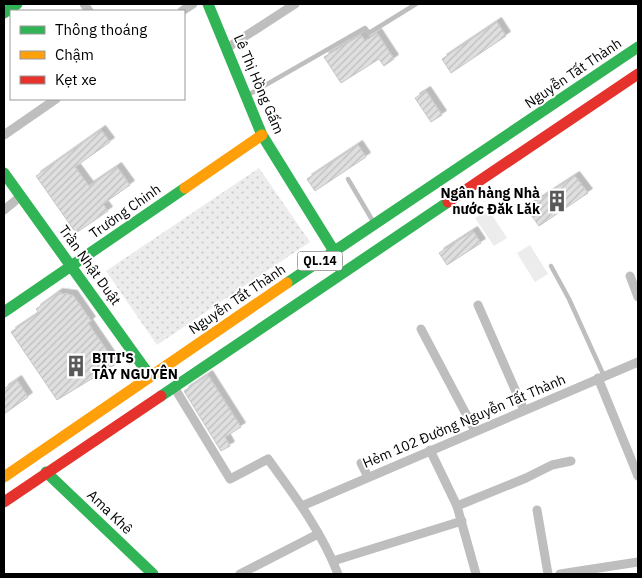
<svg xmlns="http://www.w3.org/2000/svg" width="642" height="578" font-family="'IBM Plex Sans',sans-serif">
<defs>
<pattern id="green-dots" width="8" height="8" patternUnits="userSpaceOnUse" patternTransform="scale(1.25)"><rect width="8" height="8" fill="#ececec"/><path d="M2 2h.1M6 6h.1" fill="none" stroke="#c9c9c9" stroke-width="1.8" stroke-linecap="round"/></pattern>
<pattern id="building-hatch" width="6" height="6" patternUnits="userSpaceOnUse" patternTransform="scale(1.25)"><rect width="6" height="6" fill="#dfdfdf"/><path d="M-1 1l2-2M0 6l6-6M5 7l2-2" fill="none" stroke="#bebebe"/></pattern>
<filter id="shadow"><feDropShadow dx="4.5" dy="-4.5" stdDeviation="0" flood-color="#0004"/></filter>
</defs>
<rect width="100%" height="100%" fill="#fff"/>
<path fill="url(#green-dots)" d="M259,168L310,242L157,345L106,271Z"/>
<g fill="#ececec">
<path d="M488,209L507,238L494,246L475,218Z"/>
<path d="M530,245L548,274L535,282L517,253Z"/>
</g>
<g fill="url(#building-hatch)" stroke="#c7c7c7" filter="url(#shadow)">
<path d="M497,22L506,36L451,73L442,59Z"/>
<path d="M377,33L394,59L384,66L379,59L341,83L324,57L361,35L365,41Z"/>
<path d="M426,91L442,115L431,122L415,98Z"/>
<path d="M101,130L110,142L75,167L89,186L117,167L130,185L103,204L108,211L76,233L36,176Z"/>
<path d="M358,145L366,157L315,191L307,179Z"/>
<path d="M575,176L588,193L539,226L526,208Z"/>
<path d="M473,231L481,243L447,265L439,253Z"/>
<path d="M58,293L73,295L91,321L88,323L116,364L57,400L11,332L39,313L36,309Z"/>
<path d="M208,375L241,427L225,437L230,446L221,451L184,391Z"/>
<path d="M17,380L28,397L4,414V389Z"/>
</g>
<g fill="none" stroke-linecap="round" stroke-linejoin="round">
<g stroke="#bebebe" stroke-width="4.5">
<path d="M248,95L365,28L369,33L416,4"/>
<path d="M348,179L374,223"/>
<path d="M551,266L569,299L604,376"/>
</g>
<g stroke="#bebebe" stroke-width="9">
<path d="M84,4L89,11"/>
<path d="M182,11L193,4"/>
<path d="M227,48L295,4"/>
<path d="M4,135L56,99"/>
<path d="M4,210L21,196"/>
<path d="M630,276L638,297"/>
<path d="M478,305L524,410"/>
<path d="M421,329L475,431"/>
<path d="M598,378L638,476"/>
<path d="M174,387L230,479L268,459C294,495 322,532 338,574"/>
<path d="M430,450L457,506L476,574"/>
<path d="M361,463L368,477"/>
<path d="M302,506L638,362"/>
<path d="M457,506L526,478L552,465L571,461"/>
<path d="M537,510L548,574"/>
<path d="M333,561L462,521"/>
<path d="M240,574L318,534"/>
<path d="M560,574L638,562"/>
</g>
<g stroke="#30b455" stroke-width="11">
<path d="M208,4L262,135L334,251"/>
<path d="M4,13L17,4"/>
<path d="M4,173L150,376"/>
<path d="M287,283L638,47"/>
<path d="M4,312L185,188"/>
<path d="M161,396L448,202"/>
<path d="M46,472L153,574"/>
</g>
<g stroke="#ff9f0a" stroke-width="11">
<path d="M185,188L262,135"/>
<path d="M4,477L287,283"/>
</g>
<g stroke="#e5322d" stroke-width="11">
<path d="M448,202L638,74"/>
<path d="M4,502L161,396"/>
</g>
</g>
<defs>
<g id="building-bare" transform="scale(1.725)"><path d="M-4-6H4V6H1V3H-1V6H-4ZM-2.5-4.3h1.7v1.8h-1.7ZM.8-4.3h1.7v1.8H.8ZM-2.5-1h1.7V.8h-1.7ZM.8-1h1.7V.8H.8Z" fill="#595959" stroke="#fff" stroke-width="2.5" paint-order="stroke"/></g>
</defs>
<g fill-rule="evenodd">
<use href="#building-bare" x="557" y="201"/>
<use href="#building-bare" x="76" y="366"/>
</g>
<g text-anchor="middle" stroke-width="4" stroke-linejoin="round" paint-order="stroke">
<rect fill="#fff" stroke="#4c4c4c" stroke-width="1" x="297.5" y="251.5" width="45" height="19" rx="4"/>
<g font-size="12" font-weight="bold" fill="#000">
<text x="320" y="265">QL.14</text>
</g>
<g font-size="14" fill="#000" stroke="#fff">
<text transform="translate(573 73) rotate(-34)" y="5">Nguyễn Tất Thành</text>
<text transform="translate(259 84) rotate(67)" y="5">Lê Thị Hồng Gấm</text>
<text transform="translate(125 211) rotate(-35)" y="5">Trường Chinh</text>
<text transform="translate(90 265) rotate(54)" y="5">Trần Nhật Duật</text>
<text transform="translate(237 299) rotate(-34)" y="5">Nguyễn Tất Thành</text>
<text transform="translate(464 421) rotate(-23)" y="5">Hẻm 102 Đường Nguyễn Tất Thành</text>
<text transform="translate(110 512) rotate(44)" y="5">Ama Khê</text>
</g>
<g font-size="14" font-weight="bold" fill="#000" stroke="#fff" text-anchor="end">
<text x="540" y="198">Ngân hàng Nhà<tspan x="540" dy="16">nước Đăk Lăk</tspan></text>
<text x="92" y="363" text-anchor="start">BITI'S<tspan x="92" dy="16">TÂY NGUYÊN</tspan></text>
</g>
</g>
<rect width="642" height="578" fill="none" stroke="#000000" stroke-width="10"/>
<rect x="10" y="10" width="175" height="90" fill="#ffffff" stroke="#999999"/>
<rect x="20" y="26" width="25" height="8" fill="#30b455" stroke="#999999"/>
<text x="55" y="35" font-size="15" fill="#000000">Thông thoáng</text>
<rect x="20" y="51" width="25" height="8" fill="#ff9f0a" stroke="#999999"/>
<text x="55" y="60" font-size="15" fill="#000000">Chậm</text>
<rect x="20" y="76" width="25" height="8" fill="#e5322d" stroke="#999999"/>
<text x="55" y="85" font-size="15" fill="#000000">Kẹt xe</text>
</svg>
